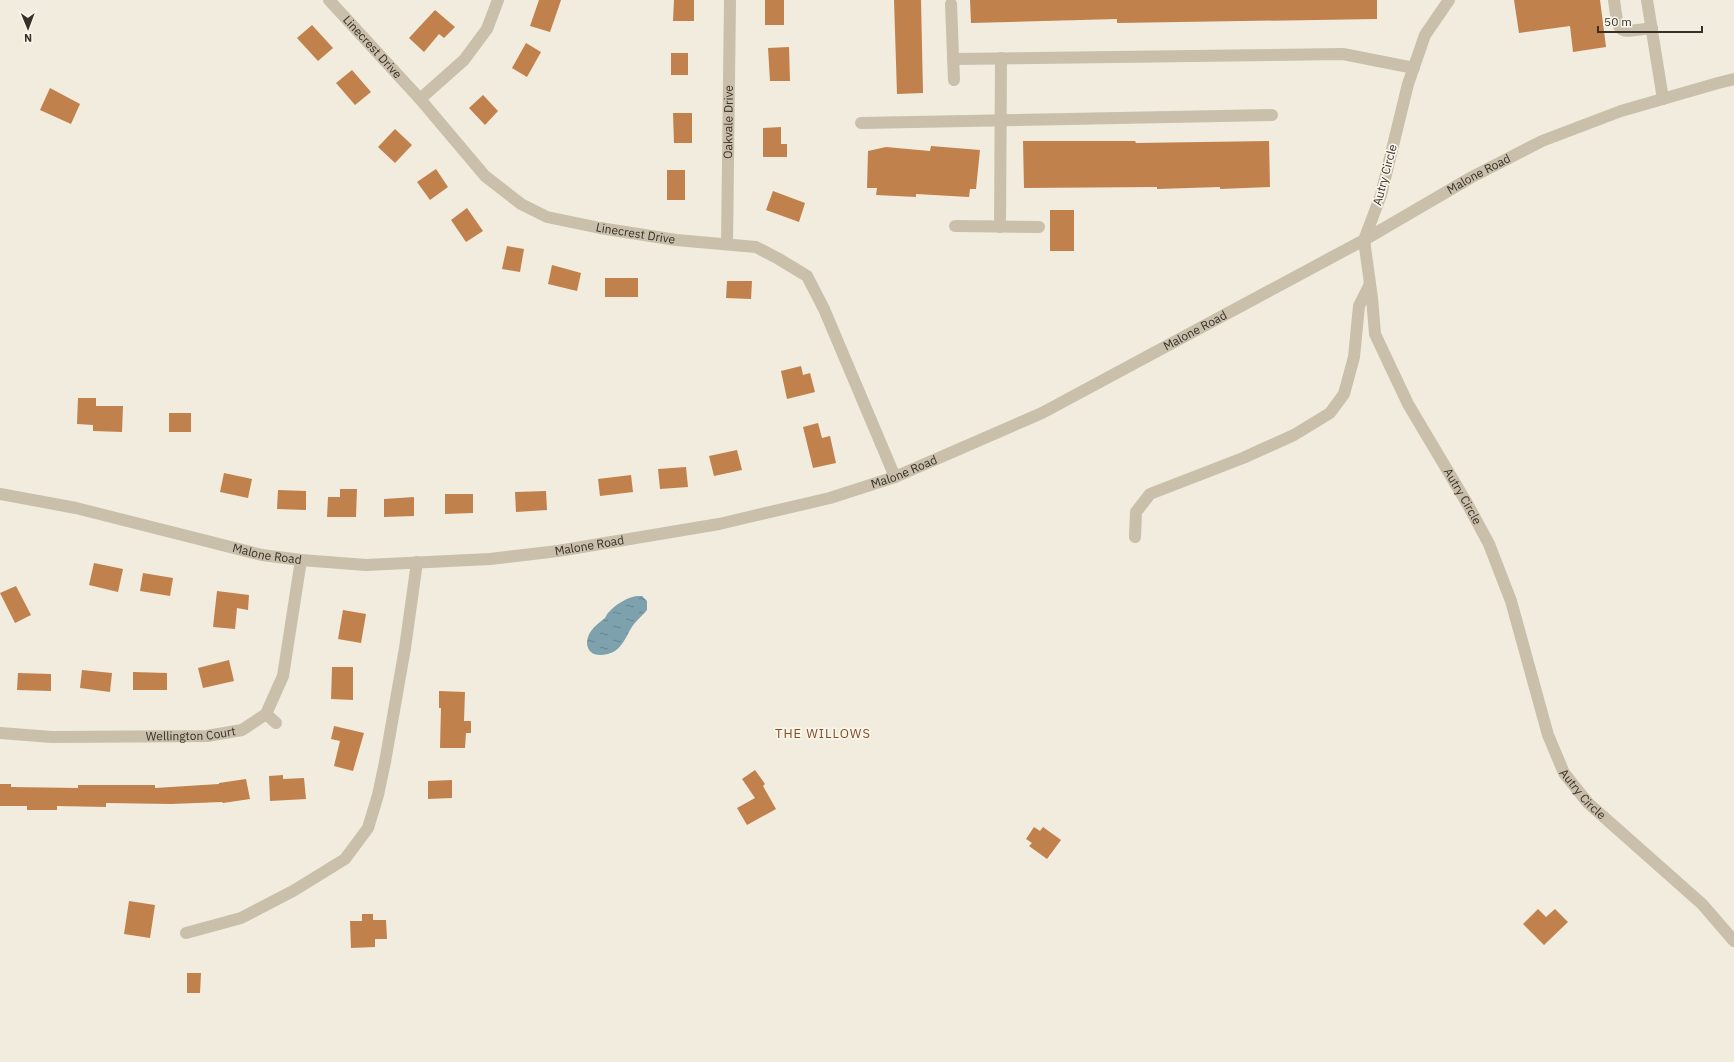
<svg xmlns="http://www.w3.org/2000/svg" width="1734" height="1062" font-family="'IBM Plex Sans',sans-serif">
<defs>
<pattern id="water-ripples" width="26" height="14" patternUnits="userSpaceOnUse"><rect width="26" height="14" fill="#7da1ad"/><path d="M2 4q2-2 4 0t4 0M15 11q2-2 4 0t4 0" fill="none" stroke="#67848d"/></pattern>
</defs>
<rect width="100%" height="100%" fill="#f1ecdd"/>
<path fill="url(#water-ripples)" d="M637,596H642L647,601V610C643,615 638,619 634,624C627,633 625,644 615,651C604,657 587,658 587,642C588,630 598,624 605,618C607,615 606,615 608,613C615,605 627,597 637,596Z"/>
<g fill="#c1814c">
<path d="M539,0H561L550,32L530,26Z"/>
<path d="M674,0H694V21H673Z"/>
<rect x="765" y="0" width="19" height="25"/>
<path d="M894,0H921L923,93L897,94Z"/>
<path d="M970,0H1377V19L1117,23V19L971,23Z"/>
<path d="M1514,0H1600L1606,47L1573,52L1570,26L1519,33Z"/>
<path d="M435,10L455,27L444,38L439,34L424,52L409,38Z"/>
<path d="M312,25L333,48L318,61L297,38Z"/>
<path d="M526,43L541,52L527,77L512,68Z"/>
<path d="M789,47L790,81H770L768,48Z"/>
<rect x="671" y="53" width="17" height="22"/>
<path d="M352,70L371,92L355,105L336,83Z"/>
<path d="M50,88L80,104L71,124L40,110Z"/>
<path d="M483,95L498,111L485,125L469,108Z"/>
<path d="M673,113H692V143H674Z"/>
<path d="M781,127V144H787V157H763V128Z"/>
<path d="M395,129L412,145L395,163L378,147Z"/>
<path d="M1023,141H1135L1136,143L1269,141L1270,187L1220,189V187L1157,189V187L1024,188Z"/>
<path d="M931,146L980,150L976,189H970L969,197L916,194V197L876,195L877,188H867L868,151L886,147L930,151Z"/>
<path d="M436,169L448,187L430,200L417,182Z"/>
<rect x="667" y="170" width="18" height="30"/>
<path d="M773,191L805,203L799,222L766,210Z"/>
<path d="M467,208L483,231L466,242L451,220Z"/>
<rect x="1050" y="210" width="24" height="41"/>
<path d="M507,246L524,249L520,272L502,269Z"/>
<path d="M552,265L581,273L577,291L548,284Z"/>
<rect x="605" y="278" width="33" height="19"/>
<path d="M727,281H752L751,299L726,298Z"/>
<path d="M801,366L803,375L810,373L815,392L787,399L781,371Z"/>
<path d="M78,398H96V406H123L122,432L93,431V425L77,424Z"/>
<rect x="169" y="413" width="22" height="19"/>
<path d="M818,423L822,438L830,436L836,463L813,468L803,427Z"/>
<path d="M737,450L742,470L714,476L709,456Z"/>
<path d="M686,467L688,487L660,489L658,469Z"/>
<path d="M224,473L252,479L248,498L220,492Z"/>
<path d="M631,475L633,492L600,496L598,479Z"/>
<path d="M340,489H357L356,517H327L328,497H340Z"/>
<path d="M278,490L306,491V510L277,509Z"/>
<path d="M546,491L547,510L516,512L515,492Z"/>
<path d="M445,494H473V513L445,514Z"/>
<path d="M414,497V516L384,517V499Z"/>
<path d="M94,563L123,569L118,592L89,585Z"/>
<path d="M143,573L173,578L170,596L140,591Z"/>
<path d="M16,586L31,615L15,623L0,593Z"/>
<path d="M217,591L249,595L248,610L237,608L235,629L213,627Z"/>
<path d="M343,610L366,614L361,643L338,639Z"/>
<path d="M229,660L234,681L203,688L198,668Z"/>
<path d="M332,667H353V700L331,699Z"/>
<path d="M82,670L112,673L110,692L80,688Z"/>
<path d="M133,672L167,673V690H133Z"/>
<path d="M18,673L51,674V691L17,690Z"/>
<path d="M439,691L465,692L464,721H471V733H466L465,748H440L441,708H439Z"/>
<path d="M334,726L364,733L353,771L334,766L340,741L331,739Z"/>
<path d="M755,770L765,784L763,786L776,809L747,825L737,808L755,798L742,779Z"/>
<path d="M283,775V779L304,778L306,799L270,801L269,776Z"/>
<path d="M246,779L250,799L223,803L222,802L171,804L106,803V807L57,806V810H27V806H0V784H11V787L78,788V785H155V788L219,784V783Z"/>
<path d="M452,780V798L428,799V781Z"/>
<path d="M1034,827L1040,831L1043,827L1061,840L1047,859L1029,846L1032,843L1026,839Z"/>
<path d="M129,901L155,905L150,938L124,934Z"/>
<path d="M1538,909L1546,917L1555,909L1568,922L1544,945L1523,924Z"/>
<path d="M362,914H373V920H386L387,939H375V947L351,948L350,921H362Z"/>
<path d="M187,973H201L200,993H187Z"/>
</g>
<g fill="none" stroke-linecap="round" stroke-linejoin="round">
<g stroke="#c9bfaa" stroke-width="12">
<path id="s1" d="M329,0L420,99L485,176L521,204L547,217L600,228L676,240L756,247L779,259L807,276L824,309L895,477"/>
<path id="s2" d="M1449,0L1425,35L1408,84L1381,195L1364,240L1372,298L1375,334L1408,404L1468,505L1489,544L1511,601L1548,735L1564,773L1588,803L1702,904L1734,941"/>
<path d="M1614,0C1619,35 1616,33 1652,28"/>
<path d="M1647,0L1663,99"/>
<path d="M951,4L954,80"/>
<path d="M953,59L1343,54L1414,68"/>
<path d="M420,99L464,60L487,29L498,0"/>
<path d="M861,123L1272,115"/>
<path d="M955,226L1039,227"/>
<path d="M1000,227L1001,58"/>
<path id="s3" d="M727,244L730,0"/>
<path id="s4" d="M0,494L76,508L262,555L301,560L366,565L490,559L558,551L719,524L830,498L895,477L1042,413L1364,240L1472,177L1542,141L1621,111L1718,83L1734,79"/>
<path d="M1135,537L1136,512L1150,494L1243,458L1294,435L1330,413L1344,394L1354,357L1359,306L1370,284"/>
<path d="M266,714L276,723"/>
<path id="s5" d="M0,733L52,737L207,736L242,730L266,714L283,676L301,560"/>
<path d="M186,933L241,918L293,891L345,859L368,828L378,795L385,762L405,648L417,562"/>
</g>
</g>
<g text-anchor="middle" stroke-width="3.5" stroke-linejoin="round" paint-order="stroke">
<g font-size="12" fill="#373029" stroke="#f9f5ea">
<text dy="4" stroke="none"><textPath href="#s1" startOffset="64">Linecrest Drive</textPath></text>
<text dy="4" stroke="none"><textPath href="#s3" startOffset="122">Oakvale Drive</textPath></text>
<text transform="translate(1385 175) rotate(-75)" y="4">Autry Circle</text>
<text dy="4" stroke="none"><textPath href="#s4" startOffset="1570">Malone Road</textPath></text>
<text dy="4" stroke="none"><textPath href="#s1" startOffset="400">Linecrest Drive</textPath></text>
<text dy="4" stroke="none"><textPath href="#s4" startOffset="1246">Malone Road</textPath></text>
<text dy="4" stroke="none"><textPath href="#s4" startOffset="922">Malone Road</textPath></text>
<text dy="4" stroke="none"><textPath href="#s2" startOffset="536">Autry Circle</textPath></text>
<text dy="4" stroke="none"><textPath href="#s4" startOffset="598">Malone Road</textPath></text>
<text dy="4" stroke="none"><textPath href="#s4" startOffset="274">Malone Road</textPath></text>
<text dy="4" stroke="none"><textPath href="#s5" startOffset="191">Wellington Court</textPath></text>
<text dy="4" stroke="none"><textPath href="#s2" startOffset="860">Autry Circle</textPath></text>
</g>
<g font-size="13" letter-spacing="1" fill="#834f25" stroke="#f9f5ea">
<text x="823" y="738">THE WILLOWS</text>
</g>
</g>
<g transform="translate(28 28) rotate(179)" stroke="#f9f5ea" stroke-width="3" paint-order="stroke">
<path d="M0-3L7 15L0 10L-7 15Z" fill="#373029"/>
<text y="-6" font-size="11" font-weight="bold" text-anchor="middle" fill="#373029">N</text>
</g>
<path d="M1598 26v6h104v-6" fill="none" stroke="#373029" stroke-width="2"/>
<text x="1604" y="26" font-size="12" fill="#373029" stroke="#f9f5ea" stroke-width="3" paint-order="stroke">50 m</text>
</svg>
